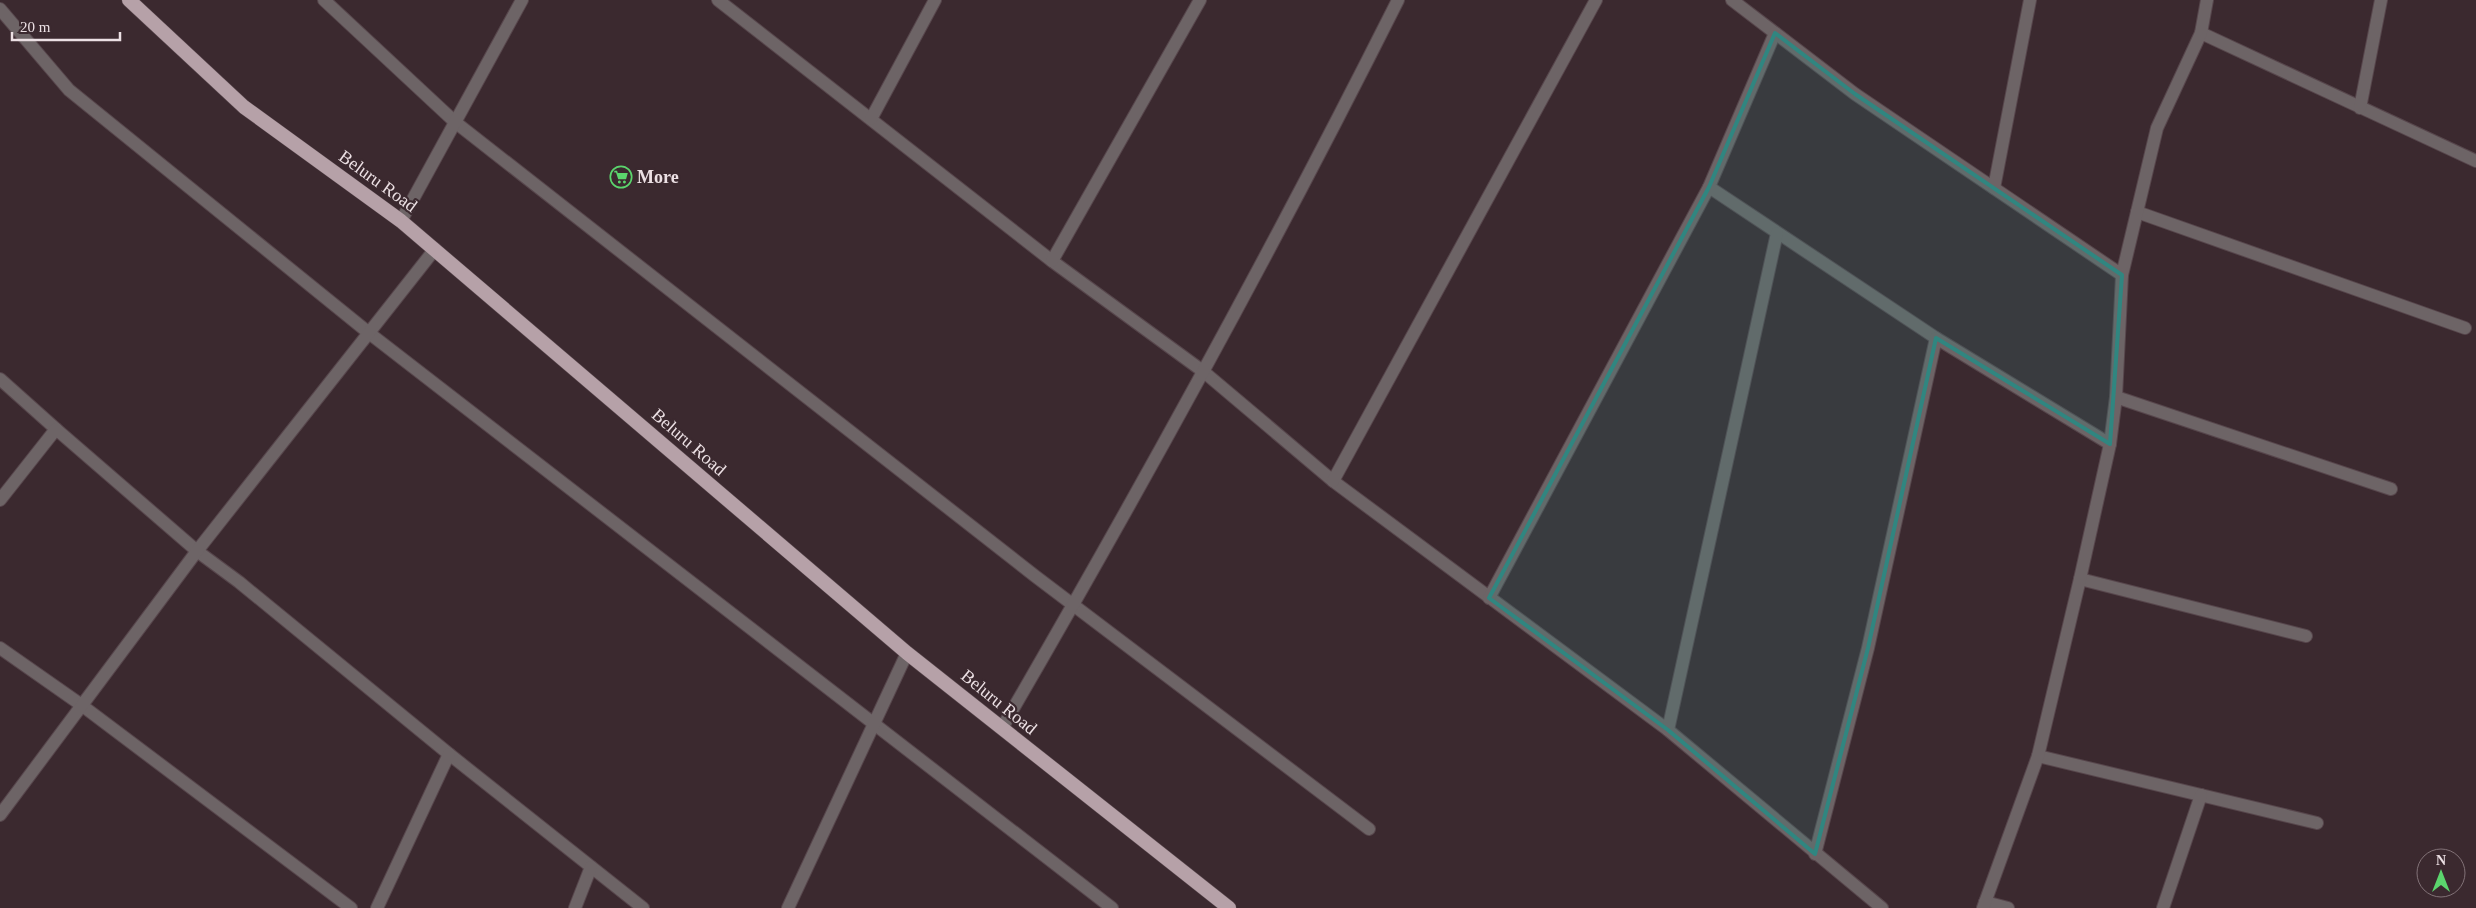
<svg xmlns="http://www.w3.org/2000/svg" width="2476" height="908" font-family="Georgia,serif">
<rect width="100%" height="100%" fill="#3b292f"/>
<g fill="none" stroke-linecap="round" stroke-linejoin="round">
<g stroke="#57464c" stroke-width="14">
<g id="minor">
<path d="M324,0L455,122L1035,576L1369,829"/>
<path d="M718,0L1052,261L1204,372L1333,481L1668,730L1882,908"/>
<path d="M1732,0L1855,94L2122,275"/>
<path d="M0,9L69,90L369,333L1112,908"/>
<path d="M2201,33L2476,161"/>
<path d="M2360,108L2381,0"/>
<path d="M871,119L935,0"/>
<path d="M1709,187L1775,33"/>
<path d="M1994,188L2030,0"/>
<path d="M2137,212L2465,328"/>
<path d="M401,221L522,0"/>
<path d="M1052,261L1200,0"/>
<path d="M0,379L56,429"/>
<path d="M2116,397L2391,489"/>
<path d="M1333,481L1596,0"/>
<path d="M0,500L56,429L197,551L239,582L449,754L643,908"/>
<path d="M2080,579L2306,636"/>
<path d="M1489,598L1709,187L1936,338L2110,444"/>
<path d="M0,648L80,704L351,908"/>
<path d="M1002,728C1141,489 1274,247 1398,0"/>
<path d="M1668,730L1777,233"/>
<path d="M2038,756L2317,823"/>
<path d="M0,815L197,551L435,249"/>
<path d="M1815,854L1868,648L1936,338"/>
<path d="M1985,902L2008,908"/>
<path d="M377,908L449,754"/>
<path d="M575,908L591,867"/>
<path d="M788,908L907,653"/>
<path d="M1983,908L2038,756L2080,579L2110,444L2116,397L2122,275L2157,128L2201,33L2207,0"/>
<path d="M2163,908L2201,795"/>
</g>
</g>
<g stroke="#57464c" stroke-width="15">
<path id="trunk" d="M129,0L244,107L401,221L907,653L1229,908"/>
</g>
<use href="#minor" stroke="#6d6466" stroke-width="12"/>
<use href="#trunk" stroke="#b6a1a8" stroke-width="14"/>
</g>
<path fill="#308680" fill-opacity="0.2" stroke="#308680" stroke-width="4" stroke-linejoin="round" d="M1775,33L1855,94L2122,275L2110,444L1936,338L1868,648L1815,854L1668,730L1489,598L1709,187Z"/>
<defs>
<g id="supermarket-ring" transform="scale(1.125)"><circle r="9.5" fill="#3b292f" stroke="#5bd56d" stroke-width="1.5"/><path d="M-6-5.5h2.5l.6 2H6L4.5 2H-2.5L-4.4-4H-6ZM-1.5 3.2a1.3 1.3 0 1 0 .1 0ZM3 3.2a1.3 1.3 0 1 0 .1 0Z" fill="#5bd56d"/></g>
</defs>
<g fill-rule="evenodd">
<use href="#supermarket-ring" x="621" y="177"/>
</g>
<g text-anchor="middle" stroke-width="4.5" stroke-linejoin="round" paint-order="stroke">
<g font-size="18" font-weight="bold" fill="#ece0e4" stroke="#3b292f" text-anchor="start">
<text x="637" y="183">More</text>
</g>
<g font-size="18" fill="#ece0e4" stroke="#3b292f">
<text transform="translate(378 181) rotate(36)" y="6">Beluru Road</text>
<text transform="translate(689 442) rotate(41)" y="6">Beluru Road</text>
<text transform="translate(999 702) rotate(39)" y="6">Beluru Road</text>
</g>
</g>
<g transform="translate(2441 873)"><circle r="24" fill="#3b292f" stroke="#827277"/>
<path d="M0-4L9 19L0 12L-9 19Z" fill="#5bd56d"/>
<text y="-8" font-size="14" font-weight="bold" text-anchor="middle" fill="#ece0e4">N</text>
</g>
<path d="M12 32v8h108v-8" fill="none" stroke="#ece0e4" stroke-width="2.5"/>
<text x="20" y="32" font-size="15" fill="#ece0e4" stroke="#3b292f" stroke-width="4" paint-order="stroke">20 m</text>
</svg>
